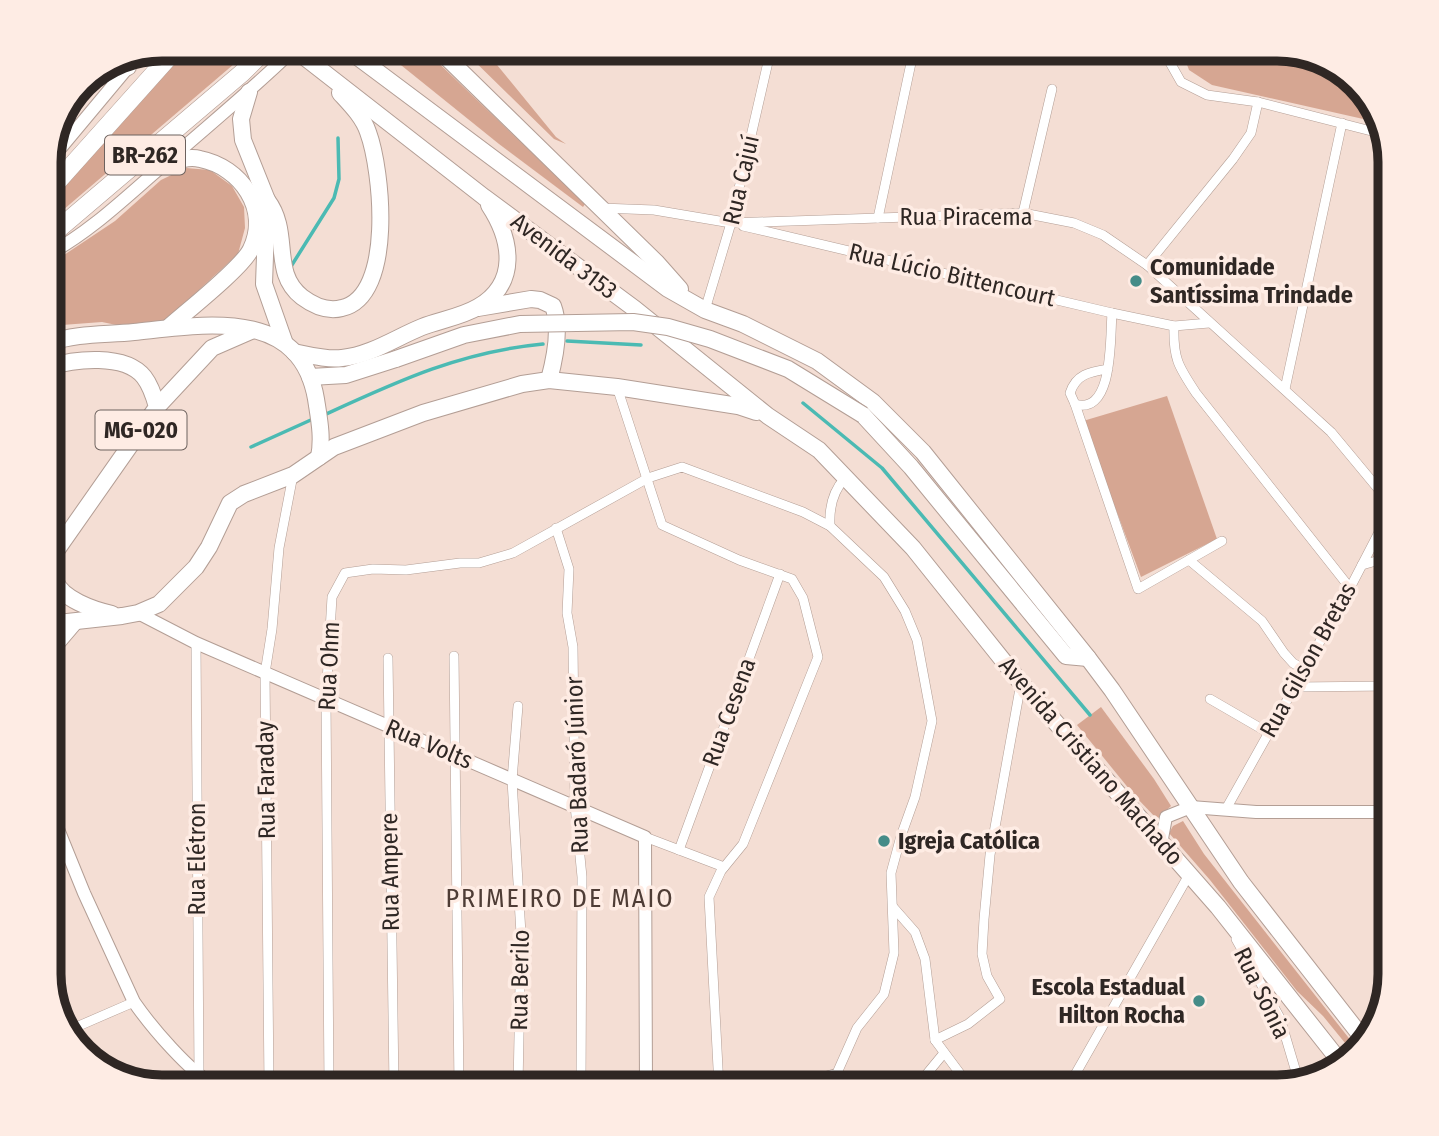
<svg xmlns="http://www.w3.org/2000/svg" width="1439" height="1136" font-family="'Fira Sans Condensed',sans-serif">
<rect width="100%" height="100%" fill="#f4ded4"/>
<g fill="#d6a692">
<path d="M188,49H215L234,64L49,222V203Z"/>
<path d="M381,49H424L585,204L583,207L499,144Z"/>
<path d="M462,49H484L556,137L566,144L554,139Z"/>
<path d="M1181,49H1277L1351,77L1378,113L1381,123L1212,85L1189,70Z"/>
<path d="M186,168L210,170L232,186L244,207L245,228L238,254L164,322L131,328L102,322L62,325L49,329V265L115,221L161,180Z"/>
<path d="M1167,396L1217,539L1141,577L1083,421Z"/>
<path d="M1101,707L1154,779L1171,806L1157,819L1134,795L1077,725Z"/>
<path d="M1183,821L1204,854L1359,1051L1354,1054L1323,1016L1297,991L1210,880L1169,833L1173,826Z"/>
</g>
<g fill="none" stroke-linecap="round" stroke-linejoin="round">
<g stroke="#4bbab3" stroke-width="3.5">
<path d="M290,268L334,198L339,179L338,138"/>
<path d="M567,341L641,345"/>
<path d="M803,403L882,468L1090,715"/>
<path d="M324,415C398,381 460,352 543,344"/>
<path d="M251,447L313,419"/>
</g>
<g stroke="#b39e95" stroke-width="10">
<g id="minor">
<path d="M1132,49L1168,59L1181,82L1207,95L1258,102L1383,134"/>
<path d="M601,208L654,210L731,223L1023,213L1074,223L1103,235L1147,265L1331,432L1390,503"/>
<path d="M1023,213L1052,89"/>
<path d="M878,218L914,49"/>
<path d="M743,226L1112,313L1174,326L1209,323"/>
<path d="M1147,265L1233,159L1251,133L1258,102"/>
<path d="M705,310L731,223L771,49"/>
<path d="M1174,326C1173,358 1178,366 1196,393L1350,588"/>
<path d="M1108,369C1090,372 1076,374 1070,393L1075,404C1114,416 1110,336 1112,313"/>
<path d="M617,387L662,525L739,560L792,579L803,598L818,657L743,844L721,871L709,897L719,1087"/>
<path d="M1285,389L1342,123"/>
<path d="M1075,404L1138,589L1222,541"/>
<path d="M830,526C829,508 833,491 845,478"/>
<path d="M556,528L569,569L567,613L573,647L575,805L582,877L581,1087"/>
<path d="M1189,560L1262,621L1284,653L1293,663L1305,670"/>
<path d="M1362,565L1390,557"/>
<path d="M196,643L199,1075"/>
<path d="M454,656L459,1087"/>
<path d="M388,658L394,1087"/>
<path d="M1296,687L1390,686"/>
<path d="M1210,699L1267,732"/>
<path d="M518,706L512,780L521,934L518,1087"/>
<path d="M1226,809L1350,588L1390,511"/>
<path d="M645,837L724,867"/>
<path d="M679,850L780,574"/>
<path d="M893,907L915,932L925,959L935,1040L970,1087"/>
<path d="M1236,939L1280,1018L1299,1082"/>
<path d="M67,1031L134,1002"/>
<path d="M935,1040L968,1024L1000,999L987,976L982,954L984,919L990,855L1021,683"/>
<path d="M269,1087L265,673L272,629L279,548L293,475"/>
<path d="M329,1087L326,699L332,597L345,573L373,569L406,570L460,563H479L513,553L648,478L682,467L803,512L830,526L884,577L905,611L917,640L932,721L915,797L901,836L891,873L894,953L884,994L857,1028L837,1073L823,1077L646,1082"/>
<path d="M916,1087L944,1053"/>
<path d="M1068,1087L1190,873"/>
</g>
</g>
<g stroke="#b39e95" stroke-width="14">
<g id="tertiary">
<path d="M138,613L196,643L645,837L646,1087"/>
<path d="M49,655L78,621"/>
<path d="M49,807L84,893L134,1002C152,1028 189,1071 216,1087"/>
<path d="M1161,844L1166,817L1191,807L1256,812H1390"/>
<path d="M551,1087L646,1082"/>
</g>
</g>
<g stroke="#b39e95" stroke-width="14">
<g id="secondary">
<path d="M49,162L135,59"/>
<path d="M49,254C90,232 125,198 160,168C205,128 251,91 294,49"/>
</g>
</g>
<g stroke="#b39e95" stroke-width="18">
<g id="trunk">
<path d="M294,49L484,197L635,309L768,416L819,450L913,548L1021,683L1218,907L1342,1064"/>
<path d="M347,49L668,289L705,310L743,324L817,361L873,402L923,452L1088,658L1112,690L1241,882L1365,1041"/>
<path d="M438,49L657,263L680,289"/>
<path d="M90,76L108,75L128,67"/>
<path d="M249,92L241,119L243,140L267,200L264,284L284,341"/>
<path d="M163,165C175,161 188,156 200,159C241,167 270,209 251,249C243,267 187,311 169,327"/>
<path d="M267,200C292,233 270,272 302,297C314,306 327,312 342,308C395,296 382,170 368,132C363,117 351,105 340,93"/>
<path d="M478,308L531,299L540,300L553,306C561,327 555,358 549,380"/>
<path d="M49,343C77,333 106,335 134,332C202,325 300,306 316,399C319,419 323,437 319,457"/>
<path d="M294,352C309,355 327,360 342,358C371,355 395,338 422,327C440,320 461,317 478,307C519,283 512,240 489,205"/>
<path d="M310,377L346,375L396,359"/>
<path d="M157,407L212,348L251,331"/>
<path d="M863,415L911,467L1066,656L1088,658"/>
<path d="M53,557C53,564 52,573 55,580C61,599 94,610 112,614"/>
<path d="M49,561L157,407C154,396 151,386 144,377C125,353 74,359 49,367"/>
<path d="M49,624L122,616L138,613L159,604L196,567L209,547L230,503L244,494L293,475L334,447L423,413L522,384L549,380L617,387L738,406L756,412"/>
</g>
</g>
<g stroke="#b39e95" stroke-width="19">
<g id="motorway">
<path d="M49,191L176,49"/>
<path d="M49,237L242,73L266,49"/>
</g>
</g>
<use href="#minor" stroke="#fff" stroke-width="9"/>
<use href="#tertiary" stroke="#fff" stroke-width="12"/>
<use href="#secondary" stroke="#fff" stroke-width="12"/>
<use href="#trunk" stroke="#fff" stroke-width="16"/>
<use href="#motorway" stroke="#fff" stroke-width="18"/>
<g stroke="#b39e95" stroke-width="18" stroke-linecap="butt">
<path id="trunk-bridge" d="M396,359L464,335L520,324L633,322L668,327L710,339L788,369L863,415"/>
</g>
<use href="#trunk-bridge" stroke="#fff" stroke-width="16"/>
</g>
<g fill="#458c88" stroke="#feece4" stroke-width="2.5">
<circle cx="1136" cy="281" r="7"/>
<circle cx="884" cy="841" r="7"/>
<circle cx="1199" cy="1001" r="7"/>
</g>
<g text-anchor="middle" stroke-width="7" stroke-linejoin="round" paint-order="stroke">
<g fill="#feece4" stroke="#6d625e" stroke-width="2">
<rect x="105" y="135.5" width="80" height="39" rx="5"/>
<rect x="95.5" y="410.5" width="91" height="39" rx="5"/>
</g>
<g font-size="23" font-weight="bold" fill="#2f2724">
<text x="145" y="163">BR-262</text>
<text x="141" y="438">MG-020</text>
</g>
<g font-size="24" fill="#2f2724" stroke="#feece4">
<text transform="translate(741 180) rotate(-77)" y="8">Rua Cajuí</text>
<text x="966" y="225">Rua Piracema</text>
<text transform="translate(564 256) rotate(37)" y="8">Avenida 3153</text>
<text transform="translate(952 275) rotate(13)" y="8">Rua Lúcio Bittencourt</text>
<text transform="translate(1308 660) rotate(-61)" y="8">Rua Gilson Bretas</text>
<text transform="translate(329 666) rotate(-87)" y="8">Rua Ohm</text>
<text transform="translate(729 712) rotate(-70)" y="8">Rua Cesena</text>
<text transform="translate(429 744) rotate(23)" y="8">Rua Volts</text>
<text transform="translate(1091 761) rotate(49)" y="8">Avenida Cristiano Machado</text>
<text transform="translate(577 765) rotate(-92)" y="8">Rua Badaró Júnior</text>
<text transform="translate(266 780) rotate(-91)" y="8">Rua Faraday</text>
<text transform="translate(197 859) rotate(-90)" y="8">Rua Elétron</text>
<text transform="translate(390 872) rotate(-91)" y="8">Rua Ampere</text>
<text transform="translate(520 980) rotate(-89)" y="8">Rua Berilo</text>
<text transform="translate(1262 993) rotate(64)" y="8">Rua Sônia</text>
</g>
<g font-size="24" font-weight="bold" fill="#2f2724" stroke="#feece4" text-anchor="start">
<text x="1150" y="275">Comunidade<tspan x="1150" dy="28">Santíssima Trindade</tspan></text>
<text x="898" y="849">Igreja Católica</text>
<text x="1185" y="995" text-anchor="end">Escola Estadual<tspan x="1185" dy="28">Hilton Rocha</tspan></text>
</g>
<g font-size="26" letter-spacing="2" fill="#4f3d36" stroke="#feece4">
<text x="560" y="907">PRIMEIRO DE MAIO</text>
</g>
</g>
<path d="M0 0H1439V1136H0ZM162 61H1277A101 101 0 0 1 1378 162V974A101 101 0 0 1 1277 1075H162A101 101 0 0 1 61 974V162A101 101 0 0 1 162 61Z" fill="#feece4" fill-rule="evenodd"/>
<path fill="none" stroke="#2f2724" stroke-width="9" d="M162 61H1277A101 101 0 0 1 1378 162V974A101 101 0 0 1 1277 1075H162A101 101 0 0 1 61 974V162A101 101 0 0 1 162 61Z"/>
</svg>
